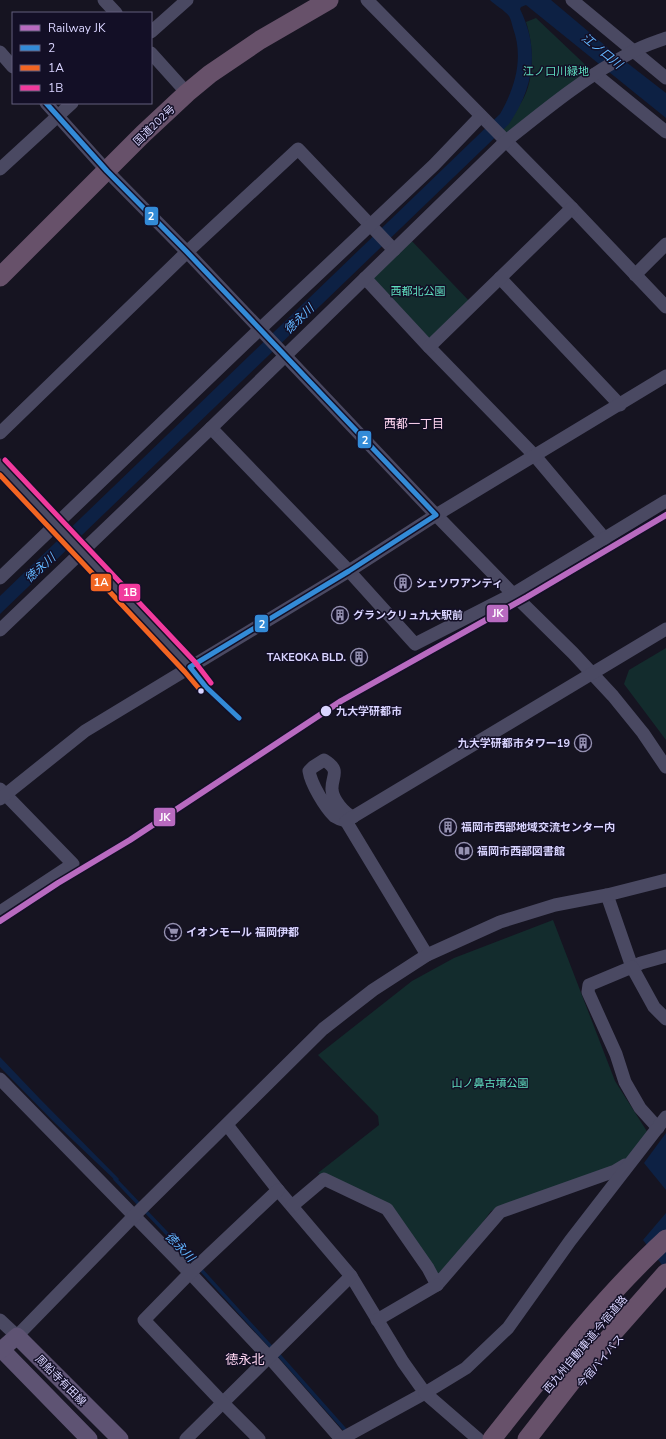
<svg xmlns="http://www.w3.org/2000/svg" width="666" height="1439" font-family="'Nunito Sans','Noto Sans JP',sans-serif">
<rect width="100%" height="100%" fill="#161421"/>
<g fill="#132c2d">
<path d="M536,18L595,74L506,141L498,133C506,123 515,112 522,101C535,79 534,46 526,22Z"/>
<path d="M408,237L472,304L429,347L365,278Z"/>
<path d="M666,648V740L624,684L629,670Z"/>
<path d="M553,920L615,1081L648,1133L625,1164L491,1211L444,1276L435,1273L387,1203L318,1173L379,1125L378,1116L318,1055L412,981L454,958Z"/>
</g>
<g fill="#0d2144">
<path d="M490,0H551L608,48L666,93V118L526,5L521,7L520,9C540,50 534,87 509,124L0,614V596L500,114C515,88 524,58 513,28C512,25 511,19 509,16C504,10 495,5 490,0Z"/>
<path d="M0,1057L40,1099L119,1179L117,1182L55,1123L0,1067Z"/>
<path d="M666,1133V1190L644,1163Z"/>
<path d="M666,1213V1270L643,1240Z"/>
</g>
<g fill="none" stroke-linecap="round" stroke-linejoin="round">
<g stroke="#0d2144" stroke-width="3.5">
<path d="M115,1179L194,1262L273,1349"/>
<path d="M277,1353L347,1432"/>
</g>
<g stroke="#4a4962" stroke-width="13">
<path d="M104,0L116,13"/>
<path d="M367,0L572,208L666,307"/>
<path d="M572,0L666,78"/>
<path d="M151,32L187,0"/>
<path d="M0,52L13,67"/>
<path d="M151,53L187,93"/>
<path d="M595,74L666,132"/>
<path d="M46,103L107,171L187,252L436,515L513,594L573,653L613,696L643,733L666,767"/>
<path d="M0,169L72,103"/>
<path d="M635,275L666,244"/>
<path d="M365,278L429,347L535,456L605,539"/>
<path d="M500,278L620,405"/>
<path d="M429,347L572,208"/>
<path d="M211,428L349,571L415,644L513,594L666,501"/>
<path d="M0,433L187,252L298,149L394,250"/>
<path d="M0,465L190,667"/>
<path d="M0,578L260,329L434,165L481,116"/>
<path d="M0,630L211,428L506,141C546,109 586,76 632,52C642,46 655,42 666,38"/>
<path d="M0,789L73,864L0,912"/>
<path d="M0,799L85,731L349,571L436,515L666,376"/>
<path d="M346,821C342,820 337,818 334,816C325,807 311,784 309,771L313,767L324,760C342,771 331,776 332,790C333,800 344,813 353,817"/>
<path d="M607,895L632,967L641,963L666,956"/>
<path d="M427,955L346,821L666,629"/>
<path d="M0,1079L190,1273L269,1357L341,1439"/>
<path d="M227,1125L278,1190L351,1276L403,1362L425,1393L341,1439"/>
<path d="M658,1128L640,1108L625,1082L616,1054L588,992L589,985L632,967L654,1007L666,1019"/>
<path d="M292,1206L324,1179L387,1209L428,1268L437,1285L500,1212L615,1171L625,1165"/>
<path d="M0,1320L17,1336L134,1216L323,1029L373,990L427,955L500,922L555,905L607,895L666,880"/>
<path d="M377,1320L437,1285"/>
<path d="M186,1439L351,1276"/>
<path d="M259,1439L223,1403L144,1320L190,1273L278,1190"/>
<path d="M478,1439L425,1393L466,1368L508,1328L570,1241L666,1117"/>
</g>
<g stroke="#5e5373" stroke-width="17">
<path d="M2,1350L89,1439"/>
<path d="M0,1351L17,1336L120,1439"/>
</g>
<g stroke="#67516a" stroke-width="19">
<path d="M0,277L143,134L187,93L210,74L260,40L329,0"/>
<path d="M492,1439C547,1370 601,1299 666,1239"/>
<path d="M527,1439L583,1367L666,1273"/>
</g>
<g stroke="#130f26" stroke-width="8">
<path id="bus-1" d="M46,103L107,171L187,252L436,515L349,571L190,667L206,687L239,718"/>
</g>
<g stroke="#130f26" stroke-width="8">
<path id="bus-2" d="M0,475L185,672L201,691"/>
</g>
<g stroke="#130f26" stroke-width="8">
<path id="bus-3" d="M5,460L195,662L211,683"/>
</g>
<use href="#bus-1" stroke="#338bd7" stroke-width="5"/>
<use href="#bus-2" stroke="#f26522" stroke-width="5"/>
<use href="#bus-3" stroke="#f13a9d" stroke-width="5"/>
<g stroke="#130f26" stroke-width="9">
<path id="rail-1" d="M0,921L58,883L130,840L341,701L527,597L666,515"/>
</g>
<use href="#rail-1" stroke="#b86ac0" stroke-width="6"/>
</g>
<defs>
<g id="building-ring" transform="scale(0.9)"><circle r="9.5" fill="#130f26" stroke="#9591b1" stroke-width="1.5"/><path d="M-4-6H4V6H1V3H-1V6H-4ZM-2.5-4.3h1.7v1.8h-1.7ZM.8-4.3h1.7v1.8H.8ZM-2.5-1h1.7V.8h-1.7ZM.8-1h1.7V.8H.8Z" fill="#9591b1"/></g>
<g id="library-ring" transform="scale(0.9)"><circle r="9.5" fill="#130f26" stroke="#9591b1" stroke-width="1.5"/><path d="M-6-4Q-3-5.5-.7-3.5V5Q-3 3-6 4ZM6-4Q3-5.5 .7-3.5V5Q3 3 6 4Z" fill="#9591b1"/></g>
<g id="supermarket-ring" transform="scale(0.9)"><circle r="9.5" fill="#130f26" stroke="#9591b1" stroke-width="1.5"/><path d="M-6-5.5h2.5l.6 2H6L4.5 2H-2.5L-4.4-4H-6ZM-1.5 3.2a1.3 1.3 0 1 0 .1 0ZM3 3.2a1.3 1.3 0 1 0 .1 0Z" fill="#9591b1"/></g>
</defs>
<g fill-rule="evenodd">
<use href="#building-ring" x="403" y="583"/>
<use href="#building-ring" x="340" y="615"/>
<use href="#building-ring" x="359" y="657"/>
<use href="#building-ring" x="583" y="743"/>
<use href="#building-ring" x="448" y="827"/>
<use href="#library-ring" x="464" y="851"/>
<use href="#supermarket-ring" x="173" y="932"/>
</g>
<g fill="#d9d4ff" stroke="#130f26" stroke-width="1.5">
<circle cx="201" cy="691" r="3.5"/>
<circle cx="326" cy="711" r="6"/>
</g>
<g text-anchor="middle" stroke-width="3" stroke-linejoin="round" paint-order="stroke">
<g font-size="11" fill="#5fe0c0" stroke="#130f26">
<text x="556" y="75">江ノ口川緑地</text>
<text x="418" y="295">西都北公園</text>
<text x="490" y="1087">山ノ鼻古墳公園</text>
</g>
<g font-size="11" fill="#d9d4ff" stroke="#130f26">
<text transform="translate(154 125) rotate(-44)" y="4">国道202号</text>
<text transform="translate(585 1344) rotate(-50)" y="4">西九州自動車道;今宿道路</text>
<text transform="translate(600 1361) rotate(-50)" y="4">今宿バイパス</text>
<text transform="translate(61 1380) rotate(45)" y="4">周船寺有田線</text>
</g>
<g font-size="11" font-weight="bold" fill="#d9d4ff" stroke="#130f26" text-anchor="start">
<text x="416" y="587">シェソワアンティ</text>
<text x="353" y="619">グランクリュ九大駅前</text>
<text x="346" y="661" text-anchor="end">TAKEOKA BLD.</text>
<text x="570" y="747" text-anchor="end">九大学研都市タワー19</text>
<text x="461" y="831">福岡市西部地域交流センター内</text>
<text x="477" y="855">福岡市西部図書館</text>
<text x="186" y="936">イオンモール 福岡伊都</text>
</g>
<g font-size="11" font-weight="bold" fill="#d9d4ff" stroke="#130f26" text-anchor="start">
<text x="336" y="715">九大学研都市</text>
</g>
<g font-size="12" font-style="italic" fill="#62b6ff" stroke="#130f26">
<text transform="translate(602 51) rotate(39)" y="4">江ノ口川</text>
<text transform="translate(299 319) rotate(-44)" y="4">徳永川</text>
<text transform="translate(40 568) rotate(-42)" y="4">徳永川</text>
<text transform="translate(180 1247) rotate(46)" y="4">徳永川</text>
</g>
<g font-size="12" fill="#ffd6f0" stroke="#130f26">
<text x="414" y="428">西都一丁目</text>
</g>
<g font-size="13" fill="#ffd6f0" stroke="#130f26">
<text x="245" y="1364">徳永北</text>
</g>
</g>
<g stroke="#130f26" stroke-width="1.5">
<rect x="144" y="206" width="15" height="20" rx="4" fill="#338bd7"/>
<rect x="357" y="430" width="15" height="19" rx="4" fill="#338bd7"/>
<rect x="90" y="573" width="22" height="19" rx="4" fill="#f26522"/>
<rect x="118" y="583" width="23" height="19" rx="4" fill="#f13a9d"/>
<rect x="486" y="604" width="23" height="19" rx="4" fill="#b86ac0"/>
<rect x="254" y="614" width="15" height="19" rx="4" fill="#338bd7"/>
<rect x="153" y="807" width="23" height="20" rx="4" fill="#b86ac0"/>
</g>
<g font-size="11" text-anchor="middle" font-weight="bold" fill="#fff">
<text x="151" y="220">2</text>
<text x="365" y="444">2</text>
<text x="101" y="586">1A</text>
<text x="130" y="596">1B</text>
<text x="498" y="617">JK</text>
<text x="262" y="628">2</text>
<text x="165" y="821">JK</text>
</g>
<rect x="12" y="12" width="140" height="92" fill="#130f26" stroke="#625e7d"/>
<rect x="20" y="25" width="20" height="6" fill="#b86ac0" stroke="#625e7d"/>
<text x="48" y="32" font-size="12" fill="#d9d4ff">Railway JK</text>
<rect x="20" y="45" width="20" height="6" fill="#338bd7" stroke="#625e7d"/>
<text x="48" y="52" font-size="12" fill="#d9d4ff">2</text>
<rect x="20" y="65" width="20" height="6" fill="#f26522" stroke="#625e7d"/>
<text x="48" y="72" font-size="12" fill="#d9d4ff">1A</text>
<rect x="20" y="85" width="20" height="6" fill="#f13a9d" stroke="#625e7d"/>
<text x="48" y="92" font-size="12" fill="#d9d4ff">1B</text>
</svg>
